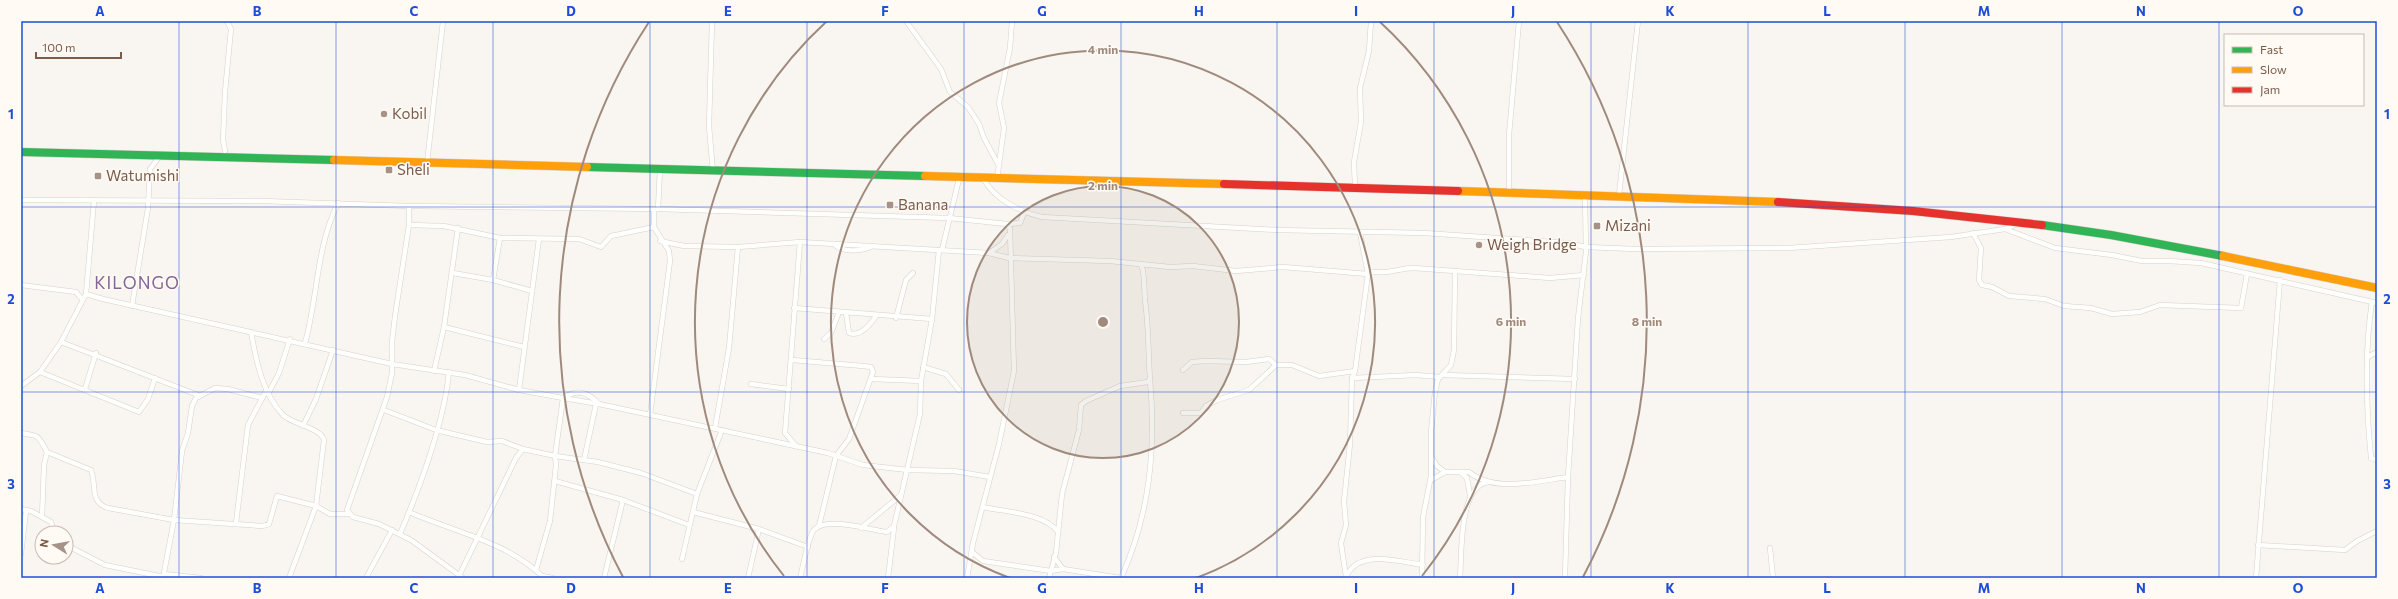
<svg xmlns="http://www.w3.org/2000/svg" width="2398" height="599" font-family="Commissioner,sans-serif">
<rect width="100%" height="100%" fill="#f9f5f0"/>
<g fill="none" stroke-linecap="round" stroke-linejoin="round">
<g stroke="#d7d1cb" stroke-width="5.5">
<g id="street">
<path d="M712,21L709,126L713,172"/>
<path d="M906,21L941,69L950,92L968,107L979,124L984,138L998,164"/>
<path d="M225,151L223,140L225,92L231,29L227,21"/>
<path d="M427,163L443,21"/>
<path d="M983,178C994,199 1020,212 1042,217L1278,230L1424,233L1568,243L1585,247L1635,249L1788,248L1951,237L2005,229L2020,223"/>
<path d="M997,179L1004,128L999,103L1010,48L1012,21"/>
<path d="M1355,187L1354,162L1361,122L1360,88L1369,51L1371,21"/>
<path d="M1509,193V135L1519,21"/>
<path d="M1619,195L1638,21"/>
<path d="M21,200L262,201L409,206L658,209L949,218L1007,224L1020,223L1024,213"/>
<path d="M94,201L86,294L103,299L392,364L465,375L519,390L563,398C577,389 587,391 599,404L828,453L863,465L908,470L954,471L990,477"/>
<path d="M409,206V225L395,316L392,342V373L387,397L347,510L353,517L379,524L411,540L463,578"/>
<path d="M658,209L660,169"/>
<path d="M409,225L444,226L500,238L579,239L601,247L611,236L654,227"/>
<path d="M2005,229L2055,248L2112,255L2142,261H2169L2201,263L2377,303"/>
<path d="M1973,233L1981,248L1979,280L1982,285L1992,287L2009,296L2045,299L2064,306L2091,308L2112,314L2140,312L2160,305L2241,308L2247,274"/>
<path d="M660,241L684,246L738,247L800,242L989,253L1009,258L1110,261L1170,267L1193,266L1236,271L1283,267L1368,274C1374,270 1377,273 1384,272C1394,272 1402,268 1414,268L1550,278L1584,275"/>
<path d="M834,244C842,253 861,251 871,247"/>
<path d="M942,250L959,179"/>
<path d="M989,253L1002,244L1008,235"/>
<path d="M453,273L493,280L532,291"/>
<path d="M493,280L500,238"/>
<path d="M21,285L76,292L81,298"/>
<path d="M2372,302C2364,353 2366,406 2371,458L2377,460"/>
<path d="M132,306L148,208L150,169L160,156"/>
<path d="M794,308L932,319"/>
<path d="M846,313L849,333C860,337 870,325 876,316"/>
<path d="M896,318L906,280L913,273"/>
<path d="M444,327L524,347"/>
<path d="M251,332C256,360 262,393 283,415C292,424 321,428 324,440L316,506L289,578"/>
<path d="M824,339L831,333L839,312"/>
<path d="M61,342L198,395"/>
<path d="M305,343C318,297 316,247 338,203"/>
<path d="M2368,357L2377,352"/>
<path d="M792,360L863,366L871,367L873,372L849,439L836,456L819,526"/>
<path d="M923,367L946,374L959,390"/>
<path d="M1183,370L1192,362L1205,361L1246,362L1269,359L1276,365"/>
<path d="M434,371L444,327L458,228"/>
<path d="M40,372L139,412L148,399L155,378"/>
<path d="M1443,375L1575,379"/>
<path d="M1352,378L1416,375L1440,377"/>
<path d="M872,379L921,381"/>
<path d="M751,384L789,389"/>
<path d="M21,386L40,372L61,342L86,294"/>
<path d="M85,389L96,353"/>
<path d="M519,390L539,239"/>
<path d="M268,394L279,373L290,339"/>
<path d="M384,410L436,430L487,442L502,441L523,449L555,456L598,462L641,473L697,494"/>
<path d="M1183,413H1201L1206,406L1217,400L1249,390L1276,365H1292L1319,376L1355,371"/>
<path d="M650,415L670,261L669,251L654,227V210"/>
<path d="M303,426L316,399L333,350"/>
<path d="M715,428L729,348L738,247"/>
<path d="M21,433C41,436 38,436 47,452L91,470C97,486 89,502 108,508L174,520L263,526L269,524L277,496L316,506L330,514H349"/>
<path d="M796,446L785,433L800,242"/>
<path d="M1433,459L1437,466L1445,472"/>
<path d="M584,460L596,404"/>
<path d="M1460,472L1467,478L1470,495"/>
<path d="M1431,480L1445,472H1469C1495,493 1538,481 1568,477"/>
<path d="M555,481L623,500L689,525"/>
<path d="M983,507C1005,512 1045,513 1058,532"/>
<path d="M21,509L31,511L51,522L55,533"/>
<path d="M409,512C452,531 507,542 542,576"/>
<path d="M693,512L759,529L808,547"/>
<path d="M42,517L44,465L47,452"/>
<path d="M236,523L248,425L266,391"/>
<path d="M861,528L901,495"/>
<path d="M400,534C420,487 444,423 449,372"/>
<path d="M66,545L105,565L164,577"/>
<path d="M2258,545L2345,550L2357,541L2377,531"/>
<path d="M1770,548L1773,578"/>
<path d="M972,552L983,561L1051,571L1063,569"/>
<path d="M21,554L26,511"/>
<path d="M1054,557L1063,569L1120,578"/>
<path d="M682,559L697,494L722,430"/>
<path d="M536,570L550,521L556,465L555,456L563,398L599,404"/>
<path d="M164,574L201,578"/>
<path d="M459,576L516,458L523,449"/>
<path d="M1346,577L1341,543L1346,525L1344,501L1350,444L1352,378L1355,371L1368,274L1360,233"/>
<path d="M1346,577C1358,548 1400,562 1423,565"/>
<path d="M163,578L174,520L182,451L188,433L192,406L196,398L215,388L228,389L262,398"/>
<path d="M366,578L392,530"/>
<path d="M541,578L542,576L553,578"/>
<path d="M604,578L623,500"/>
<path d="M748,578L759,529"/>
<path d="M800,578C804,563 806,547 812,533C821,514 869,530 887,532L894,526L920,414L921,381L932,319L939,250"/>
<path d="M888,578L894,528"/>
<path d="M967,578L973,543L999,444L1014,371L1010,229L1007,224"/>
<path d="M1049,578L1056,553L1062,494L1079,430L1081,405L1086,401L1120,386L1148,382L1150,379"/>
<path d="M1121,578C1150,514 1156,449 1150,379C1148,353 1149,327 1145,301C1144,291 1145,271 1141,265"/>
<path d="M1422,578L1423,517L1431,476V432L1435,392L1438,379L1451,365L1454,350L1455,272"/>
<path d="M1460,578C1462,555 1458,483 1490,482"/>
<path d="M1565,578L1568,477L1578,318L1586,252L1585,194"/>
<path d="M2256,578L2280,280"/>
</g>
</g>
<g stroke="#dad1cc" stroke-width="9">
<g id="fast">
<path d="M21,152L334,160"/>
<path d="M587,167L925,176"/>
<path d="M2042,225L2111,235L2223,256"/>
</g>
</g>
<g stroke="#dad1cc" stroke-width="9">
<g id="slow">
<path d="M334,160L587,167"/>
<path d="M925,176L1224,184"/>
<path d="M1458,191L1778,202"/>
<path d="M2223,256L2377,288"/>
</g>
</g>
<g stroke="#dad1cc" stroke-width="9">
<g id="jam">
<path d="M1224,184L1458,191"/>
<path d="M1778,202L1913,211L2042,225"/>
</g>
</g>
<use href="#street" stroke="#fefefd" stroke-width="4.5"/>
<use href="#fast" stroke="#30b455" stroke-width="8"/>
<use href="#slow" stroke="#ff9f0a" stroke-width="8"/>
<use href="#jam" stroke="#e5322d" stroke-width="8"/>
</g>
<path fill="none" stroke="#1d4ed8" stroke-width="1" stroke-opacity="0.55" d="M179,21V578M336,21V578M493,21V578M650,21V578M807,21V578M964,21V578M1121,21V578M1277,21V578M1434,21V578M1591,21V578M1748,21V578M1905,21V578M2062,21V578M2219,21V578M21,207H2377M21,392H2377"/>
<circle cx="1103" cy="322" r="136" fill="#9f8a7d" fill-opacity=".12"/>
<g fill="none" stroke="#9f8a7d" stroke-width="2">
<circle cx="1103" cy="322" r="136"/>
<path d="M1010 578A272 272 0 1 1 1196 578"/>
<path d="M784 576A408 408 0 0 1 827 21M1379 21A408 408 0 0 1 1422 576"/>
<path d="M623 577A544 544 0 0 1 649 22M1557 22A544 544 0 0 1 1583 577"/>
</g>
<g fill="#a69286" stroke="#fffaf3" stroke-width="1.5">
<circle cx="384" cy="114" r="4"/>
<rect x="385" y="166" width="8" height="8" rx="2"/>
<rect x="94" y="172" width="8" height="8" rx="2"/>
<rect x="886" y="201" width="8" height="8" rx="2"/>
<rect x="1593" y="222" width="8" height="8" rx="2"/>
<circle cx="1479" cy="245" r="4"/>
</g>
<g text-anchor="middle" stroke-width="3" stroke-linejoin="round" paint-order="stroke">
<g font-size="15" fill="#7a5c4d" stroke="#fffaf3" text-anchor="start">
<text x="392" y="119">Kobil</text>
<text x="397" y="175">Sheli</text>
<text x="106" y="181">Watumishi</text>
<text x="898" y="210">Banana</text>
<text x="1605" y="231">Mizani</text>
<text x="1487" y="250">Weigh Bridge</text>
</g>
<g font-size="17" letter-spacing="1" fill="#846695" stroke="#fffaf3">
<text x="137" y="289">KILONGO</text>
</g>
</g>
<circle cx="1103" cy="322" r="6" fill="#9f8a7d" stroke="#fffaf3" stroke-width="2"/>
<g font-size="12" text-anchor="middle" font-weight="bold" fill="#9f8a7d" stroke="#fffaf3" stroke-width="3" stroke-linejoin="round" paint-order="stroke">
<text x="1103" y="54">4 min</text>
<text x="1103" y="190">2 min</text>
<text x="1511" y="326">6 min</text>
<text x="1647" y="326">8 min</text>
</g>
<rect width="2398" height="599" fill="none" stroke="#fffaf3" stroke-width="44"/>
<rect x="2224" y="34" width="140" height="72" fill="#fffaf3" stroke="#cabbb1"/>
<rect x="2232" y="47" width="20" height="6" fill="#30b455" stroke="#cabbb1"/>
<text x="2260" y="54" font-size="12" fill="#7a5c4d">Fast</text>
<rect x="2232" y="67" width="20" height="6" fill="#ff9f0a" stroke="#cabbb1"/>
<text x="2260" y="74" font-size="12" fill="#7a5c4d">Slow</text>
<rect x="2232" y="87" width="20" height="6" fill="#e5322d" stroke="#cabbb1"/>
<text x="2260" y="94" font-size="12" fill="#7a5c4d">Jam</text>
<g transform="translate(54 545) rotate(281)"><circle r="19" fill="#fffaf3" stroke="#cabbb1"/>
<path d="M0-3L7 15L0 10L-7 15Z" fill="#a69286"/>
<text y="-6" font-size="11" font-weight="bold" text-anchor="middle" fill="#7a5c4d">N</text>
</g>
<path d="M36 52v6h85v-6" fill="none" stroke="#7a5c4d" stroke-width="2"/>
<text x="42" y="52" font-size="12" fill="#7a5c4d" stroke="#fffaf3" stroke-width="3" paint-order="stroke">100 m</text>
<rect x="22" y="22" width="2354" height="555" fill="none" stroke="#1d4ed8" stroke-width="1.5"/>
<g font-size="13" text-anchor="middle" font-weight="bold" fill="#1d4ed8">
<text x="100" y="16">A</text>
<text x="257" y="16">B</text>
<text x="414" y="16">C</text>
<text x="571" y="16">D</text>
<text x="728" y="16">E</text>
<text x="885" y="16">F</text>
<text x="1042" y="16">G</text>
<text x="1199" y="16">H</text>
<text x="1356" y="16">I</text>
<text x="1513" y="16">J</text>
<text x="1670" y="16">K</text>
<text x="1827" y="16">L</text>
<text x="1984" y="16">M</text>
<text x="2141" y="16">N</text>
<text x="2298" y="16">O</text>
<text x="11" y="119">1</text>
<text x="2387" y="119">1</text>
<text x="11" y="304">2</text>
<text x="2387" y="304">2</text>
<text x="11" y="489">3</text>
<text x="2387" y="489">3</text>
<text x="100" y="593">A</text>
<text x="257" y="593">B</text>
<text x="414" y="593">C</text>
<text x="571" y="593">D</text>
<text x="728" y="593">E</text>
<text x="885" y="593">F</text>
<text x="1042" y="593">G</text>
<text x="1199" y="593">H</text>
<text x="1356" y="593">I</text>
<text x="1513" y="593">J</text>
<text x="1670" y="593">K</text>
<text x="1827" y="593">L</text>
<text x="1984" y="593">M</text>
<text x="2141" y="593">N</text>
<text x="2298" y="593">O</text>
</g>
</svg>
